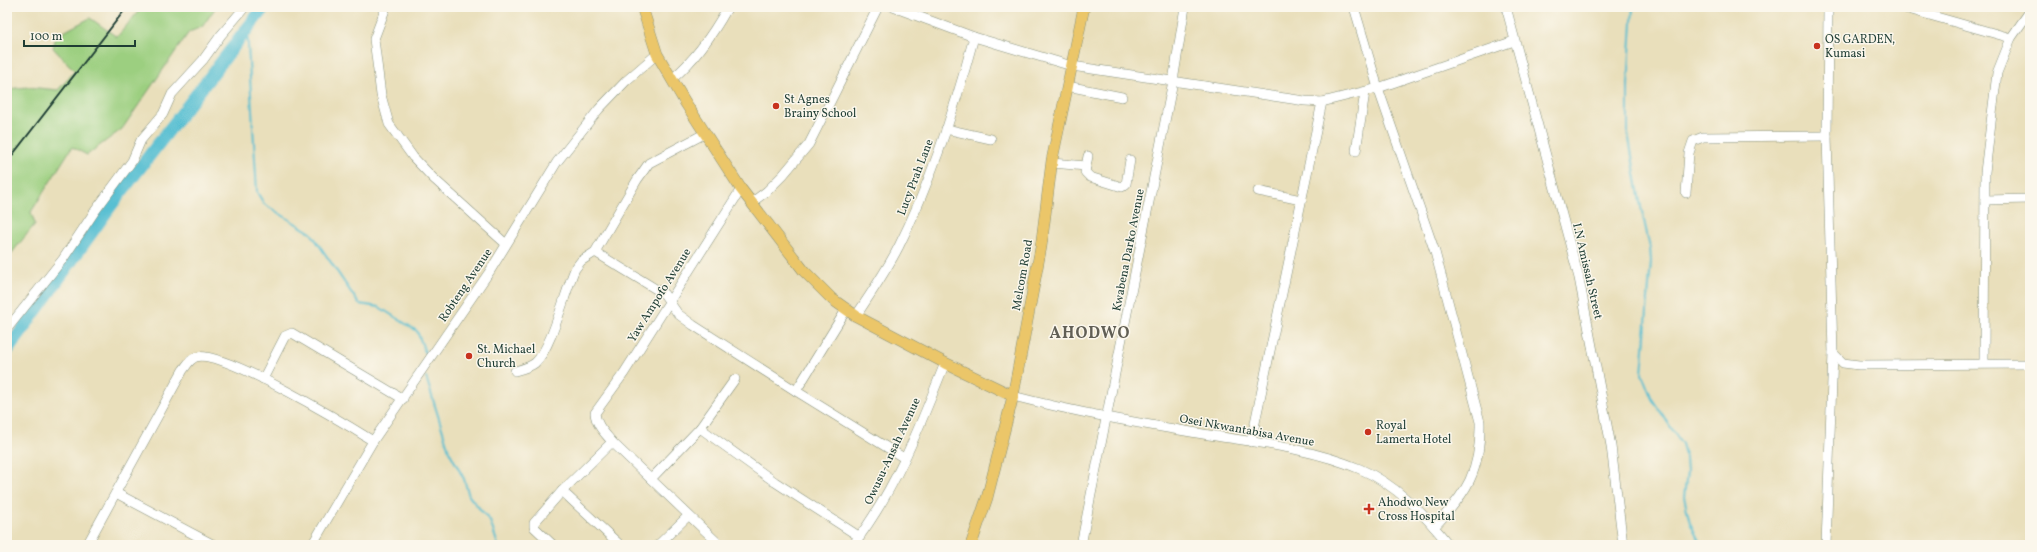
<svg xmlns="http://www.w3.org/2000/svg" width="2037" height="552" font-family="Vollkorn,serif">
<rect width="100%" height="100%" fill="#fbf7ec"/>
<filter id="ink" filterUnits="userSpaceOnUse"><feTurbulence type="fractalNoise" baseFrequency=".025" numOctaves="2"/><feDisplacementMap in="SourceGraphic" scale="8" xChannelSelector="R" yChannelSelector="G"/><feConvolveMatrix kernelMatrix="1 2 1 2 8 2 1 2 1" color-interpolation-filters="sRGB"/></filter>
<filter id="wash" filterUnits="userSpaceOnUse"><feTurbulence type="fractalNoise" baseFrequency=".012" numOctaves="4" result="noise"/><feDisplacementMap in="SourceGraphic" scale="16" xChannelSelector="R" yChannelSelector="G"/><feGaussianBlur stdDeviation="0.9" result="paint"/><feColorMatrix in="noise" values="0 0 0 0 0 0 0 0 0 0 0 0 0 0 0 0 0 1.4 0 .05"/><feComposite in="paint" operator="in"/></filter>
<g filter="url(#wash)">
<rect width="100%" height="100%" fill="#e9dfbb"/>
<path fill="#9ccf80" stroke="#5e865a" d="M142,7H216L202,27L189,32L122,129L87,155L72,147L31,212L35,224L7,259V89L28,87L58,90L75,71L53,48L56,36L90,18L117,37Z"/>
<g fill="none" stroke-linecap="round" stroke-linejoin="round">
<g stroke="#55bed1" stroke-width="2">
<path d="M1633,7L1628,85V133L1640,202L1650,248L1651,261L1642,374L1652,399L1682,444L1686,458L1687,472L1684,497L1690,523L1701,545"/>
<path d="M247,29L257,192L264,204L311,233L359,304L379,307L417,331L426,355"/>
<path d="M426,377L449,451L464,479L469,496L490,521L498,545"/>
</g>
<path stroke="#55bed1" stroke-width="13" d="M7,351L112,204L264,7"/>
</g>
</g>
<g filter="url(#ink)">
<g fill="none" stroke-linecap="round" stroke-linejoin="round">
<g stroke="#848e78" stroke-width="10">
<g id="minor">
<path d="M386,7L374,39L381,95L389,124L413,157L433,178L506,244"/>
<path d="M893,7L974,37L1072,66L1305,101L1322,102L1378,88L1514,41"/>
<path d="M1354,7L1378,88L1435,252L1480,422C1481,471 1467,493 1434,527"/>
<path d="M1506,7L1579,278L1611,446L1623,545"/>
<path d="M1901,7L2011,38"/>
<path d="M672,79C696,59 713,34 728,7"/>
<path d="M1067,86L1122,97"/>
<path d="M946,129L991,139"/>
<path d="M706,133L649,163L637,180L595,252L664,294L678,314L693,325L796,391L904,458"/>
<path d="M1356,151L1365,92"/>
<path d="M1088,156L1085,172L1090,177L1122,187L1126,184L1130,160"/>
<path d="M1052,163L1086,166"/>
<path d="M1258,191L1301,200"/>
<path d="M1686,193L1689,153L1693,141L1703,137L1827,136"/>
<path d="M1985,200L2030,199"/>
<path d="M751,203L767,191L783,175L809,144L878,7"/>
<path d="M856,316C871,293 887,270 899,246C932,180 955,108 974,37"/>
<path d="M7,329L63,259L95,211L132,161L141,140L163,114L172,94L203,60L221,35L245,7"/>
<path d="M1833,353L1843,363L1859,365L2030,364"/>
<path d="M1984,363L1985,172L1997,73L2011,38L2030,11"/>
<path d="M515,371C522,369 530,367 535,363C552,348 565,291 575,269L581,261L595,252"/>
<path d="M263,379L285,336L292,333L403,399"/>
<path d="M796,391L846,310"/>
<path d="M1013,396C1078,413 1143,424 1209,435C1260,443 1313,449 1360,469C1396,484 1425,515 1449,545"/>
<path d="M700,428L735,379"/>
<path d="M1251,442L1322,102"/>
<path d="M651,479L700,428L775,482L860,537"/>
<path d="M562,491L620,545"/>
<path d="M116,493L214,545"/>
<path d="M87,545L183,370C187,365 190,359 196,357C222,349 346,424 373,441"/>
<path d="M312,545L373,441L490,271L557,162L599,109L626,81L657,54"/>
<path d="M553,545L534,527V523L562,491L612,442"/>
<path d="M658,545L688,516"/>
<path d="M720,545L612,442C605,433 596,425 595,413L624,373L741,189"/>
<path d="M853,545C895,491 920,426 945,363"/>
<path d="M1081,545L1173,81L1185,7"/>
<path d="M1826,545L1833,353L1827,136L1828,7"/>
</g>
</g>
<g stroke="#848e78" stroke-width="12">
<g id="major">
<path d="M642,7L657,54L685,102L741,189L804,271L832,299L856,316L945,363L1013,396"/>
<path d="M971,545L987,498L1013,396L1041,247L1052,160L1084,7"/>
</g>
</g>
<use href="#minor" stroke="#fff" stroke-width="9"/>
<use href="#major" stroke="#ebc669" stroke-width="11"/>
<path stroke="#1f3d34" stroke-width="2" d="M7,162L127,7"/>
</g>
</g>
<g fill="#c8321e" stroke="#fbf7ec" stroke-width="1.5">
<circle cx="1817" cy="46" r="4"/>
<circle cx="776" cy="106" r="4"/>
<circle cx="469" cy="356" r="4"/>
<circle cx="1368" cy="432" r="4"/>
<path d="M1367 503h4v4h4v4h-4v4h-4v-4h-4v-4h4z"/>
</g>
<g text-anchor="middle" stroke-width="3" stroke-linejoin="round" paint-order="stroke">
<g font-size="12" fill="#1f3d34" stroke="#fbf7ec" text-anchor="start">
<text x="1825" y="43">OS GARDEN,<tspan x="1825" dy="14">Kumasi</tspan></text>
<text x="784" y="103">St Agnes<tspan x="784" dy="14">Brainy School</tspan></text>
<text x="477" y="353">St. Michael<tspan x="477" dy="14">Church</tspan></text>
<text x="1376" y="429">Royal<tspan x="1376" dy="14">Lamerta Hotel</tspan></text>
<text x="1378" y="506">Ahodwo New<tspan x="1378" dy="14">Cross Hospital</tspan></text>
</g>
<g font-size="12" fill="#1f3d34" stroke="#fbf7ec">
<text transform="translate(915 177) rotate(-69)" y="4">Lucy Prah Lane</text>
<text transform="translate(1128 250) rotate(-79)" y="4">Kwabena Darko Avenue</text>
<text transform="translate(1588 271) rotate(77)" y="4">I.N Amissah Street</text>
<text transform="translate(1022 275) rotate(-80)" y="4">Melcom Road</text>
<text transform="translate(465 285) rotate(-56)" y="4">Robteng Avenue</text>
<text transform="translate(659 295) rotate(-58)" y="4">Yaw Ampofo Avenue</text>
<text transform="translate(1247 430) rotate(10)" y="4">Osei Nkwantabisa Avenue</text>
<text transform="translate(892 451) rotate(-65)" y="4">Owusu-Ansah Avenue</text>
</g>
<g font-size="16" font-weight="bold" letter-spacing="1" fill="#615f55" stroke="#fbf7ec">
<text x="1090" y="338">AHODWO</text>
</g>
</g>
<rect width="2037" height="552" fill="none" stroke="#fbf7ec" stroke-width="24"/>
<path d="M24 40v6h111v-6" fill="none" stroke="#1f3d34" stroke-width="2"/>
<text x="30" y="40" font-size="12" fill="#1f3d34" stroke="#fbf7ec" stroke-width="3" paint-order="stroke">100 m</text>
</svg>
